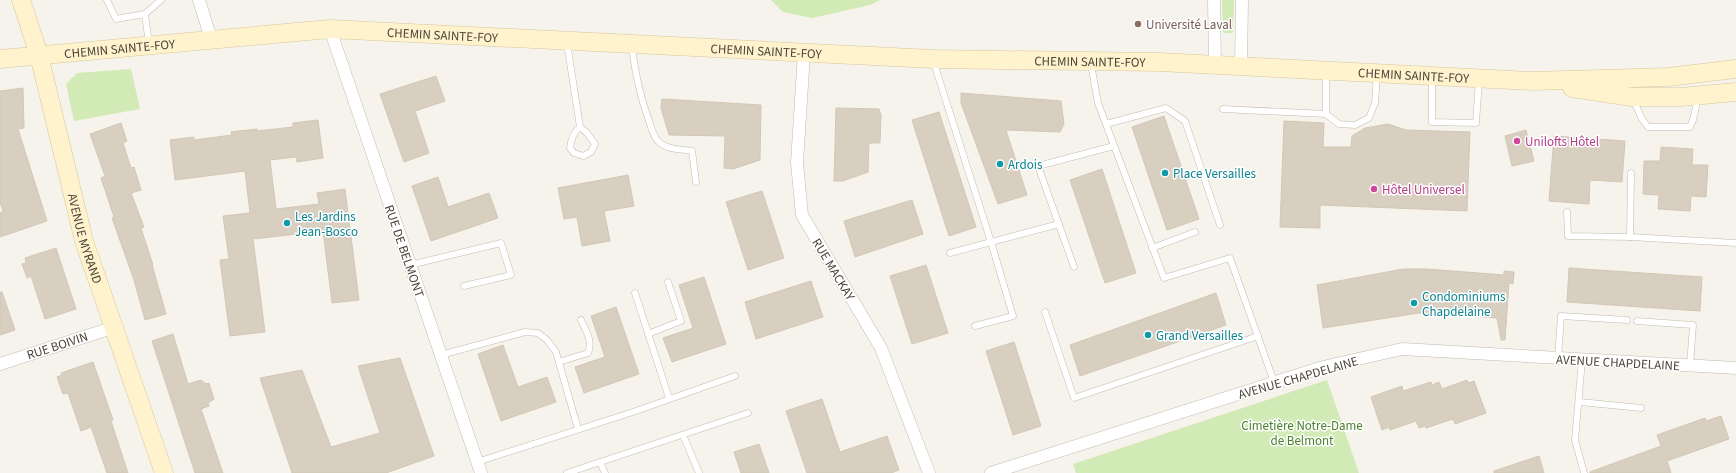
<svg xmlns="http://www.w3.org/2000/svg" width="1736" height="473" font-family="'Source Sans 3',sans-serif">
<rect width="100%" height="100%" fill="#f6f3ec"/>
<g fill="#d2eab5">
<path d="M771,0H880L870,5L812,18L783,12Z"/>
<path d="M1222,0H1234L1233,33H1223Z"/>
<path d="M131,69L140,109L74,121L66,84L77,73Z"/>
<path d="M1327,380L1359,473H1076L1073,464Z"/>
</g>
<g fill="#d8cfc1" stroke="#d3c7b4">
<path d="M436,76L445,101L415,111L429,153L404,162L380,94Z"/>
<path d="M23,88L24,128L18,129L47,221L0,237V213L3,212L0,202V91Z"/>
<path d="M961,93L1061,101L1064,124L1060,132L1006,130L1027,195L998,204L961,103Z"/>
<path d="M662,99L761,105L760,160L733,169L724,168L725,136L669,135L661,108Z"/>
<path d="M836,108L879,109L881,115L880,143H869L868,172L843,181H834Z"/>
<path d="M939,112L976,227L949,236L912,120Z"/>
<path d="M1164,116L1199,219L1167,230L1132,127Z"/>
<path d="M318,120L323,158L297,162L296,157L270,160L276,209L319,204L317,193L345,189L359,300L332,303L323,231L253,239L265,332L230,336L220,260L229,259L223,216L250,213L245,171L175,180L170,140L194,137V140L232,135L231,132L238,131L257,129V131L293,127V123Z"/>
<path d="M1284,121L1324,123L1323,147H1351L1352,136L1365,128L1388,124L1406,130L1470,132L1467,211L1320,205V228L1280,227Z"/>
<path d="M121,123L127,141L123,143L131,168L134,167L141,190L131,193L144,227L141,228L153,265H152L166,314L145,320L134,280L112,218L114,217L101,178L105,176L90,134Z"/>
<path d="M1526,130L1534,161L1512,166L1505,136Z"/>
<path d="M1554,136L1625,141L1622,182L1590,180L1589,204L1549,201Z"/>
<path d="M1661,147L1693,149L1692,165H1708L1706,197L1691,196L1690,211L1658,209L1659,195L1643,194L1644,161H1660Z"/>
<path d="M1102,169L1136,273L1105,283L1070,180Z"/>
<path d="M628,175L634,206L604,211L610,241L582,246L577,217L564,219L558,188Z"/>
<path d="M438,177L448,207L489,193L498,218L431,241L412,186Z"/>
<path d="M762,191L784,258L748,270L726,202Z"/>
<path d="M912,200L923,234L855,257L844,221Z"/>
<path d="M56,248L76,309L45,319L31,276L27,278L22,264L26,263L25,258Z"/>
<path d="M926,265L948,333L912,344L890,276Z"/>
<path d="M1569,268L1702,277L1700,311L1567,302Z"/>
<path d="M1403,269H1427L1504,275V271L1514,272L1513,284L1509,283L1505,340H1501L1497,318L1419,313L1323,328L1317,285Z"/>
<path d="M704,277L726,344L672,362L663,338L693,328L679,285Z"/>
<path d="M811,281L823,317L756,339L745,302Z"/>
<path d="M0,292H2L15,330L0,335Z"/>
<path d="M1216,293L1226,325L1080,376L1070,345Z"/>
<path d="M616,307L639,374L584,393L575,367L605,357L591,316Z"/>
<path d="M173,334L188,384L201,380L206,384L209,383L214,399L208,403L209,406L201,409L223,473H195L152,341Z"/>
<path d="M1014,342L1041,426L1013,435L986,351Z"/>
<path d="M503,345L518,387L547,377L556,402L501,421L478,354Z"/>
<path d="M400,358L434,456L386,473H292L260,378L302,370L331,447L380,433L358,366Z"/>
<path d="M93,362L113,420L111,421L128,473H107L91,427L81,431L69,396L68,393L63,394L57,377L62,375L61,373Z"/>
<path d="M1467,380L1468,383L1474,381L1486,413L1455,424L1453,419L1426,428L1425,426L1419,428L1416,421L1390,430L1389,427L1382,430L1371,397L1402,386L1403,391L1431,382L1432,385L1439,382L1442,389Z"/>
<path d="M822,399L840,452L887,436L899,470L891,473H807L786,411Z"/>
<path d="M1721,416L1729,439L1667,461L1671,473H1590V472L1661,446L1657,435L1705,418L1706,421Z"/>
<path d="M759,444L769,473H741L734,452Z"/>
<path d="M1539,456L1544,473H1494V471Z"/>
</g>
<g fill="none" stroke-linecap="round" stroke-linejoin="round">
<g stroke="#c2bbae" stroke-width="7">
<g id="lane">
<path d="M107,0L116,19L145,14L161,0"/>
<path d="M145,14L149,44"/>
<path d="M567,43L580,127C573,132 571,140 570,148L574,153L583,156L591,152L595,144L587,133L580,127"/>
<path d="M632,47C635,73 640,96 649,121C651,127 653,136 658,141C666,150 681,149 692,151L696,182"/>
<path d="M933,60L991,242L1013,316L975,326"/>
<path d="M1091,64L1098,103L1164,278L1230,258L1274,382"/>
<path d="M1432,77V122L1476,123L1479,79"/>
<path d="M1633,99L1642,119L1648,127H1690L1693,120L1698,98"/>
<path d="M1223,109L1326,114L1339,124L1355,125L1369,118L1375,103L1377,74"/>
<path d="M1326,114V73"/>
<path d="M1106,124L1166,108L1185,121L1220,225"/>
<path d="M1567,212L1568,236L1630,237L1736,243"/>
<path d="M1630,237L1631,173"/>
<path d="M1152,248L1195,232"/>
<path d="M950,253L1059,224"/>
<path d="M410,265L501,243L511,275L464,286"/>
<path d="M1074,267L1038,166L1114,146"/>
<path d="M635,293L669,398"/>
<path d="M1045,312L1074,398L1258,336"/>
<path d="M1637,321L1693,325L1690,365"/>
<path d="M648,334L681,321L668,282"/>
<path d="M441,355L525,332L538,333L547,340L556,352L578,429"/>
<path d="M1558,359L1561,316L1627,320"/>
<path d="M1582,360L1575,440L1584,473"/>
<path d="M559,362L588,353C593,341 586,331 581,320"/>
<path d="M1580,402L1641,408"/>
<path d="M683,435L699,473"/>
<path d="M477,462L633,412L735,376"/>
<path d="M600,462L605,473"/>
<path d="M567,473L748,413"/>
</g>
</g>
<g stroke="#c2bbae" stroke-width="13">
<g id="street">
<path d="M199,0L211,39"/>
<path d="M1214,0L1215,65"/>
<path d="M330,29L481,473"/>
<path d="M804,53L797,163L802,215L881,348L929,473"/>
<path d="M1241,67L1242,0"/>
<path d="M0,364L115,327"/>
<path d="M991,473L1323,367L1402,349L1736,368"/>
</g>
</g>
<g stroke="#d6c79b" stroke-width="19">
<g id="secondary">
<path id="s1" d="M21,0L39,55L84,241L164,473"/>
<path id="s2" d="M0,59L330,29L933,59L1159,62L1533,81L1668,77L1736,69"/>
<path d="M1572,88L1632,97H1681L1736,92"/>
</g>
</g>
<use href="#lane" stroke="#fff" stroke-width="6"/>
<use href="#street" stroke="#fff" stroke-width="12"/>
<use href="#secondary" stroke="#fff3cd" stroke-width="18"/>
</g>
<circle fill="#8d6e63" stroke="#fff" stroke-width="1.5" cx="1138" cy="24" r="4"/>
<g fill="#d1479c" stroke="#fff" stroke-width="1.5">
<circle cx="1517" cy="141" r="4"/>
<circle cx="1374" cy="189" r="4"/>
</g>
<g fill="#0f9aa8" stroke="#fff" stroke-width="1.5">
<circle cx="1000" cy="164" r="4"/>
<circle cx="1165" cy="173" r="4"/>
<circle cx="287" cy="223" r="4"/>
<circle cx="1414" cy="303" r="4"/>
<circle cx="1148" cy="335" r="4"/>
</g>
<g text-anchor="middle" stroke-width="3" stroke-linejoin="round" paint-order="stroke">
<g font-size="13" fill="#785e54" stroke="#fff" text-anchor="start">
<text x="1146" y="29">Université Laval</text>
</g>
<g font-size="13" fill="#4b4439" stroke="#fff">
<text dy="5" stroke="none"><textPath href="#s2" startOffset="444">CHEMIN SAINTE-FOY</textPath></text>
<text dy="5" stroke="none"><textPath href="#s2" startOffset="120">CHEMIN SAINTE-FOY</textPath></text>
<text dy="5" stroke="none"><textPath href="#s2" startOffset="768">CHEMIN SAINTE-FOY</textPath></text>
<text dy="5" stroke="none"><textPath href="#s2" startOffset="1092">CHEMIN SAINTE-FOY</textPath></text>
<text dy="5" stroke="none"><textPath href="#s2" startOffset="1416">CHEMIN SAINTE-FOY</textPath></text>
<text dy="5" stroke="none"><textPath href="#s1" startOffset="247">AVENUE MYRAND</textPath></text>
<text transform="translate(405 251) rotate(71)" y="5">RUE DE BELMONT</text>
<text transform="translate(834 269) rotate(59)" y="5">RUE MACKAY</text>
<text transform="translate(57 345) rotate(-18)" y="5">RUE BOIVIN</text>
<text transform="translate(1618 362) rotate(3)" y="5">AVENUE CHAPDELAINE</text>
<text transform="translate(1298 377) rotate(-16)" y="5">AVENUE CHAPDELAINE</text>
</g>
<g font-size="13" fill="#b23c85" stroke="#fff" text-anchor="start">
<text x="1525" y="146">Unilofts Hôtel</text>
<text x="1382" y="194">Hôtel Universel</text>
</g>
<g font-size="13" fill="#0d838f" stroke="#fff" text-anchor="start">
<text x="1008" y="169">Ardois</text>
<text x="1173" y="178">Place Versailles</text>
<text x="295" y="221">Les Jardins<tspan x="295" dy="15">Jean-Bosco</tspan></text>
<text x="1422" y="301">Condominiums<tspan x="1422" dy="15">Chapdelaine</tspan></text>
<text x="1156" y="340">Grand Versailles</text>
</g>
<g font-size="13" fill="#4a7f2a" stroke="#fff">
<text x="1302" y="430">Cimetière Notre-Dame<tspan x="1302" dy="15">de Belmont</tspan></text>
</g>
</g>
</svg>
